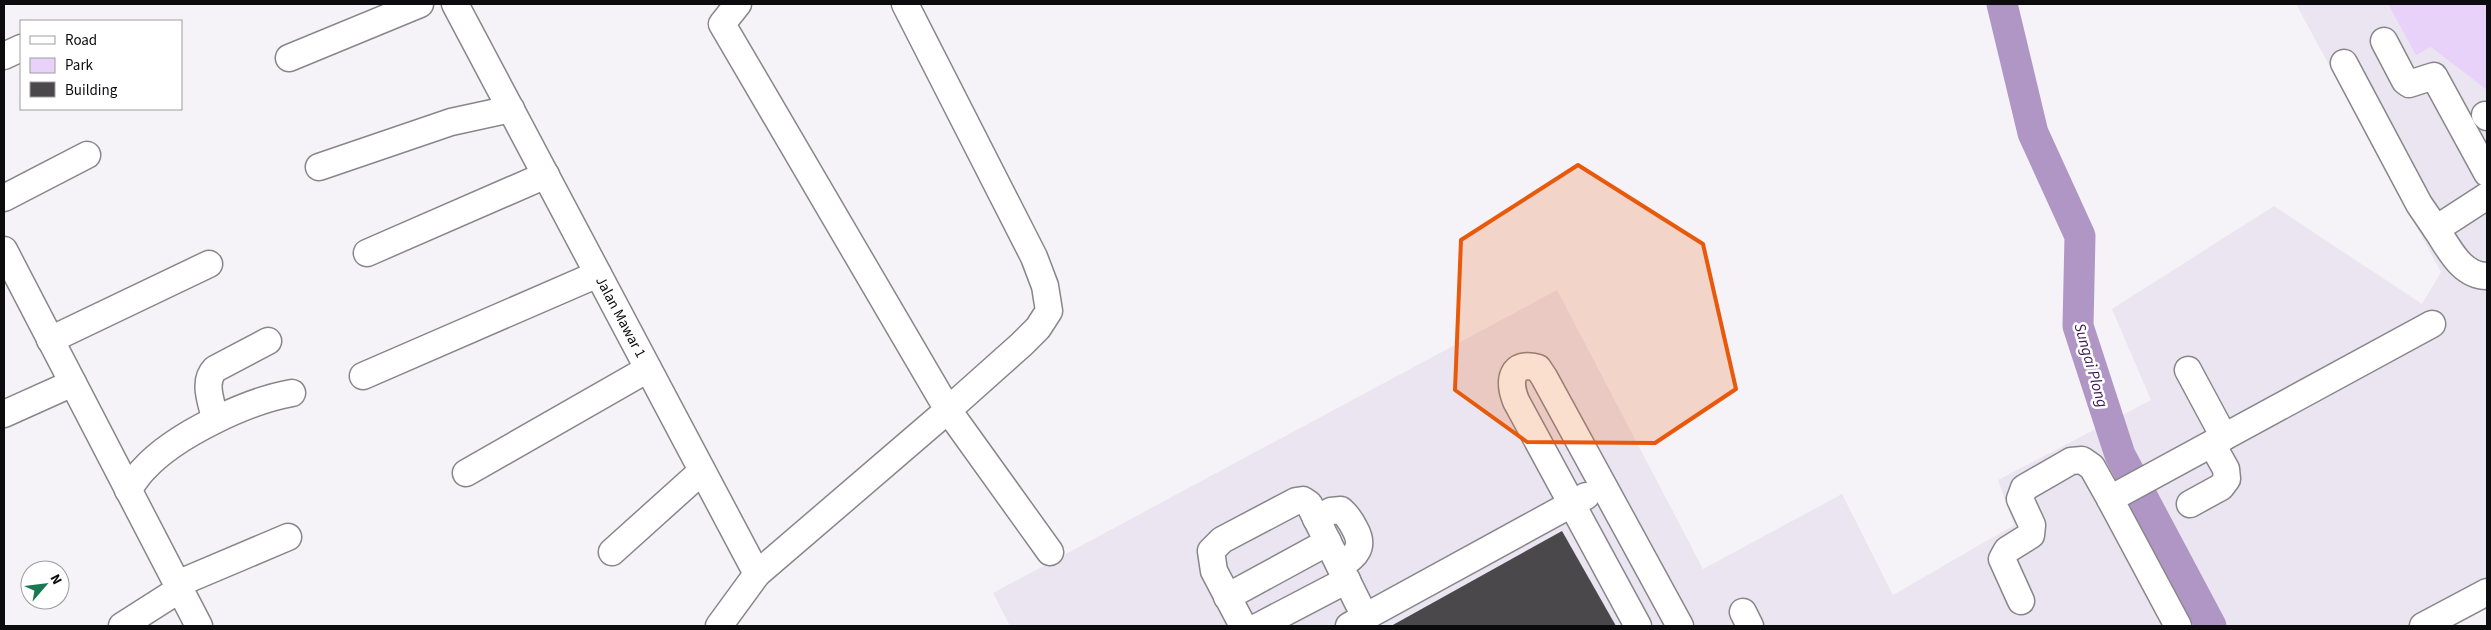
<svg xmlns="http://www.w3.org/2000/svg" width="2491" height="630" font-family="'Source Sans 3',sans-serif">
<rect width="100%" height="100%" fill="#f6f3f8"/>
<path fill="#eae5f0" d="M2296,4H2487V605L2448,626H1010L993,593L1557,290L1703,569L1842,494L1893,595L2014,525L1998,480L2151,400L2112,309L2274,206L2422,304L2441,272Z"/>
<path fill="#e8d2fa" d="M2388,4H2487V90L2431,47L2416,55Z"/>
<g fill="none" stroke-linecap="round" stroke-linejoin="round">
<path stroke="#b096c5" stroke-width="31" d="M2002,4L2033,133L2080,236L2078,326L2120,455L2211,626"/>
</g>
<path fill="#4b484c" d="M1562,531L1616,626H1391Z"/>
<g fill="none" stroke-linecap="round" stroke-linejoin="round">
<g stroke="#88868a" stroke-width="29">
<g id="minor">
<path d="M455,4L757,574L719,626"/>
<path d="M738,4L722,24L948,410L757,574"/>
<path d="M905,4L1034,257L1045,286L1049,311L1038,328L1022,344L948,410L1050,552"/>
<path d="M2384,41L2405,81L2409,84L2434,76L2487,173"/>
<path d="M4,56L21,48"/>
<path d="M289,58L420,4"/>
<path d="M2344,63L2419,204L2436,229L2487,196"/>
<path d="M2485,115L2487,117"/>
<path d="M319,167L451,122L511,109"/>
<path d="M4,198L87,155"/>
<path d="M2436,229C2449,248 2461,276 2487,276"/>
<path d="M4,250L199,626"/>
<path d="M367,253L546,175"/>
<path d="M50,340L209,264"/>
<path d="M2188,370L2224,437"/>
<path d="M363,376L598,274"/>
<path d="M4,414L73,383"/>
<path d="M215,419C212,403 202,382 215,369L268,341"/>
<path d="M466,473L648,369"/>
<path d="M128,490C133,483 138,475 144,469C175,435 247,401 292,393"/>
<path d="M2190,504L2221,487L2227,479L2226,469L2212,444"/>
<path d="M1316,519L1331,511L1341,510C1348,516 1351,521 1355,529C1365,547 1356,556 1340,566"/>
<path d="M612,552L702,471"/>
<path d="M177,584L288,537"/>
<path d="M1227,597L1328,542"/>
<path d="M2021,601L2002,559L2007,550L2031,535L2032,525L2020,499L2024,488L2071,461L2082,460L2092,467L2110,499"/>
<path d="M1743,612L1750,626"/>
<path d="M1365,617L1586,496"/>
<path d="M122,626L180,589"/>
<path d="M1243,626L1214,571L1211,551L1222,540L1296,501L1303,500L1309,504L1365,617L1349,626"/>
<path d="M1259,626L1347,580"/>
<path d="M1638,626L1516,401C1508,381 1511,360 1538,368L1544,377L1680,626"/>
<path d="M2178,626L2110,499L2432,324"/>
<path d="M2423,626L2487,592"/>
</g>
</g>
<use href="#minor" stroke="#fff" stroke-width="26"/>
</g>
<path fill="#e8590c" fill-opacity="0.2" stroke="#e8590c" stroke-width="4" stroke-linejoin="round" d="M1578,165L1703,244L1736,389L1655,443L1527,442L1455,390L1461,240Z"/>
<g text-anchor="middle" stroke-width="5" stroke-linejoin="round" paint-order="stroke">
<g font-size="15" fill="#0c0b0d" stroke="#fff">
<text transform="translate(621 317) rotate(62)" y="5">Jalan Mawar 1</text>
</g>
<g font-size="16" font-style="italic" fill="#3d1a53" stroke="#fff">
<text transform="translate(2092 365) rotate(74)" y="6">Sungai Plong</text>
</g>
</g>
<rect width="2491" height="630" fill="none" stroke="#0c0b0d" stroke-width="10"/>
<rect x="20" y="20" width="162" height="90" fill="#ffffff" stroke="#9e9d9e"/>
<rect x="30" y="36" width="25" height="8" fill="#ffffff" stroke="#9e9d9e"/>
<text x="65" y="45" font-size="15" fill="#0c0b0d">Road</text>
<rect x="30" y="58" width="25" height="15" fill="#e8d2fa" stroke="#9e9d9e"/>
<text x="65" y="70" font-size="15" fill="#0c0b0d">Park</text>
<rect x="30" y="82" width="25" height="15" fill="#4b484c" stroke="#9e9d9e"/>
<text x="65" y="95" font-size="15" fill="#0c0b0d">Building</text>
<g transform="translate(45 585) rotate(62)"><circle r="24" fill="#ffffff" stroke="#9e9d9e"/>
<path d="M0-4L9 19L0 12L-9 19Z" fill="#187951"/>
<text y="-8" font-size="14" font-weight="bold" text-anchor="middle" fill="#0c0b0d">N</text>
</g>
</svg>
